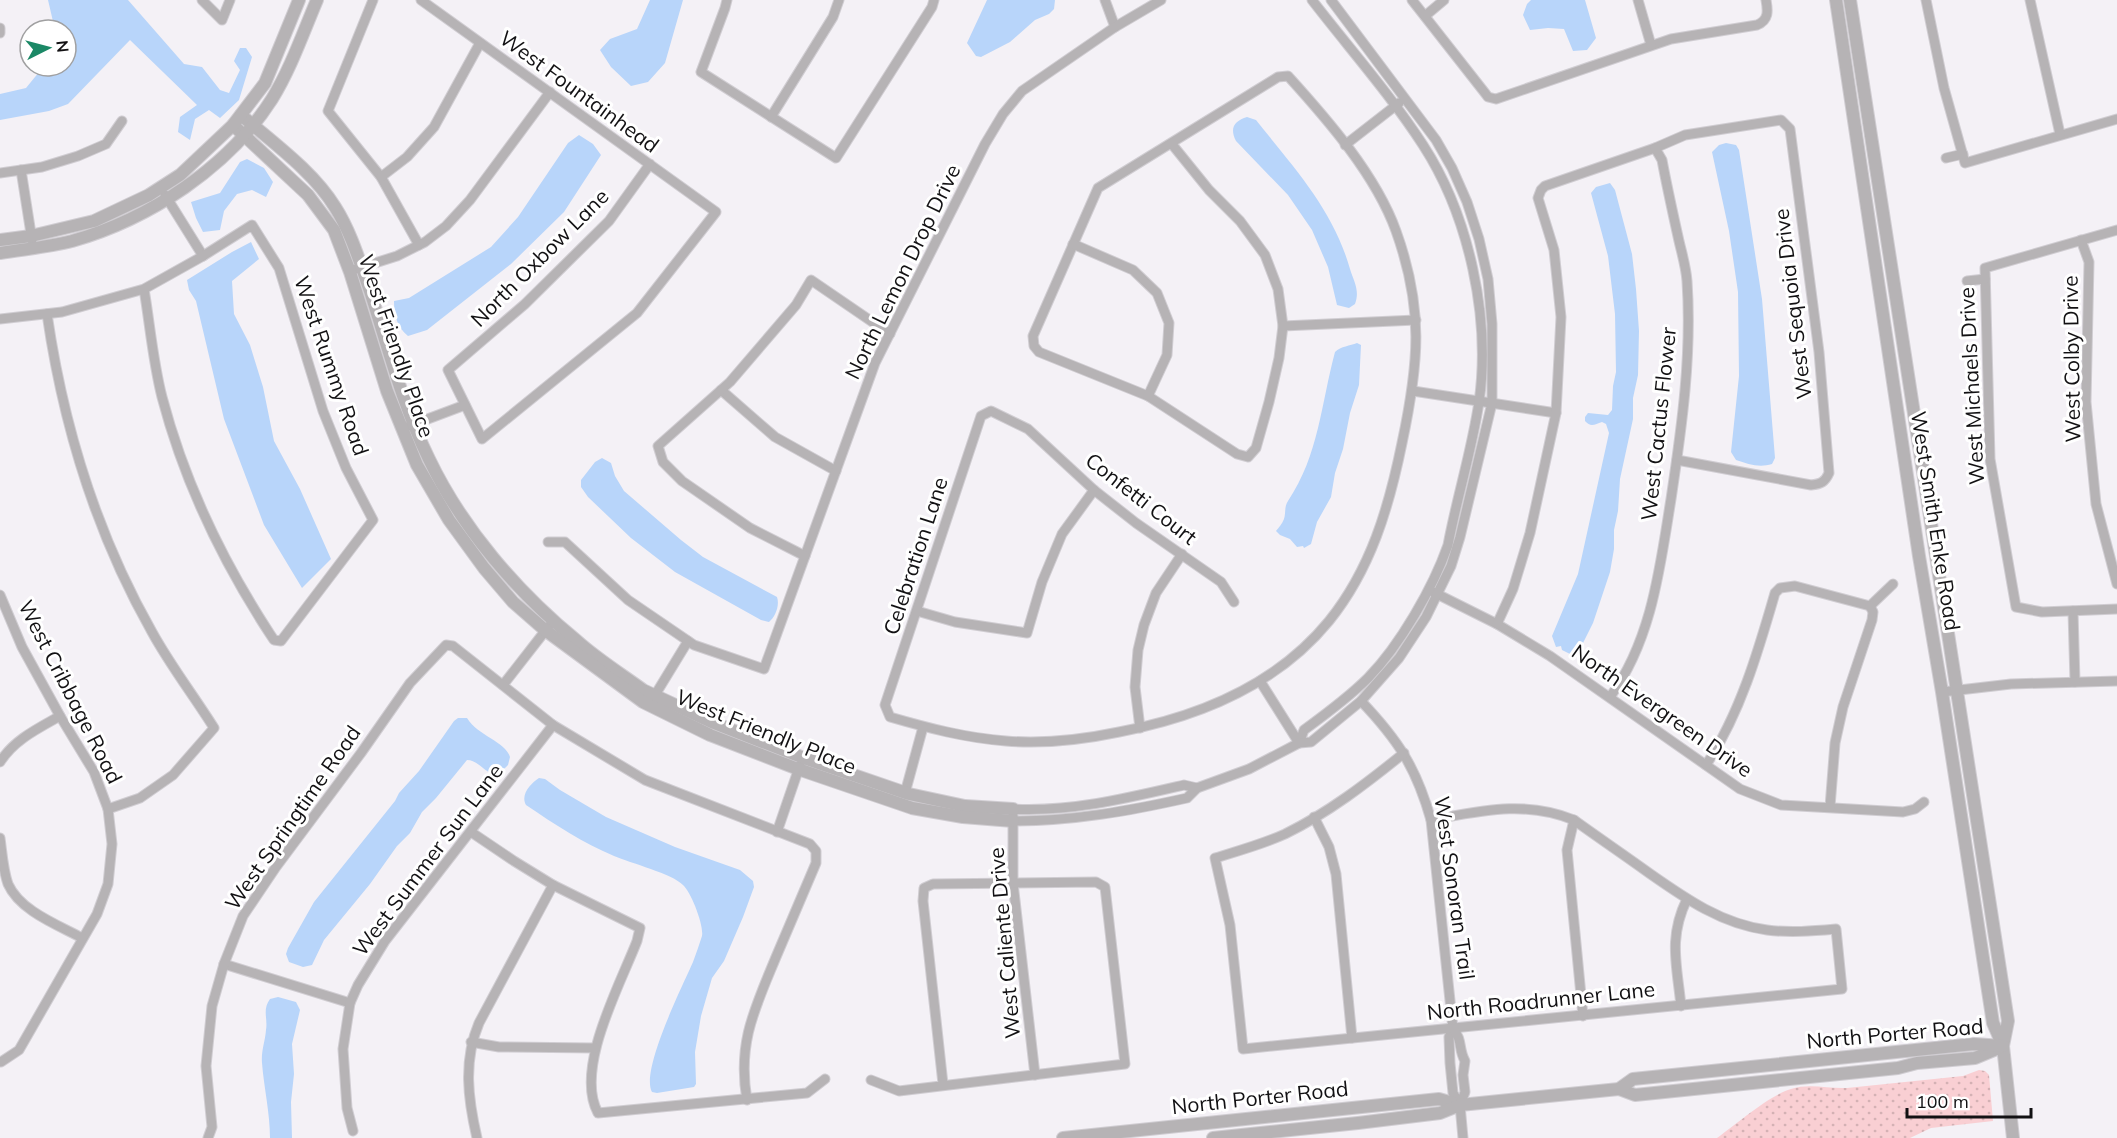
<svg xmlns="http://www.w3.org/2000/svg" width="2117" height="1138" font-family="Mulish,sans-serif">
<defs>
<pattern id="park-dots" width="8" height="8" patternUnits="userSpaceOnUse" patternTransform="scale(1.5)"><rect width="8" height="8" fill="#f9cfd3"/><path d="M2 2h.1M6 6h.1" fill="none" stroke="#d4b1b4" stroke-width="1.8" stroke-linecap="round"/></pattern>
</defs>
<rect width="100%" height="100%" fill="#f4f1f6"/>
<path fill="url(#park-dots)" d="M1979,1070L1985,1071L1989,1075L1993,1121L1931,1128L1910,1138H1717C1737,1124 1768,1096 1791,1089C1809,1083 1829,1089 1847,1088L1963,1076Z"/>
<g fill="#b8d5fa">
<path d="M48,0H128L184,64L202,67L220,90L229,93L240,70L234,61L240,48H246L252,57L239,100L220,118L209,110L195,119L190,140L178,132L180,117L197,105L130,40L68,104L49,111L0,120V94L26,88L44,66H66V30H55Z"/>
<path d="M650,0H683L665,63L648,82L631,86L611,67L600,50L610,39L637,29Z"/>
<path d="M987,0H1055L1054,9L1049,14L1035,20L1010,42L981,57L976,56L967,43Z"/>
<path d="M1531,0H1585L1596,38L1587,50L1573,51L1564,29L1548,28L1530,30L1523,15L1527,4Z"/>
<path d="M1247,117L1256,120C1294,168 1333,209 1350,269C1354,282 1360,290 1355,304L1349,308L1337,305L1328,267L1312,230L1288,195L1236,141C1229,127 1235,121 1247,117Z"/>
<path d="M579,135L593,144L601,155L564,212L511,264L427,330L408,336C397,327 394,315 394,301L409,298L491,247L518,217L568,143Z"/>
<path d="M1726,143L1736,145L1739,150L1762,299L1775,458L1772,464C1759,468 1748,464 1736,460L1731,452L1739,376L1738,292L1729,231L1712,152L1719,145Z"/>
<path d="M247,159L264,168L273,182L266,197L252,190L237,194L224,211L220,230L203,232L196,218L191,202L220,193L240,162Z"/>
<path d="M1610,183L1615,190L1632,254L1636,289L1639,331L1638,375L1633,398V419L1620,479L1618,511L1614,530V549L1610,572L1593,623L1577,655L1574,656L1562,650L1561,646L1556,647L1552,636L1578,574L1609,433L1606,424L1602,422C1595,424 1591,428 1585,421V417L1588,413L1608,415L1612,410L1613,386L1616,372L1615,314L1608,256L1591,193L1596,187Z"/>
<path d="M251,242L259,259L232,281L234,314L250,345L263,387L274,441L300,489L331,559L302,588L264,525L224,419L196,301L189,290L187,280L232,252Z"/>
<path d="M1357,343L1361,345L1359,385L1350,413L1343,449L1335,473L1331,497L1317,522L1311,544L1304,548L1303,546L1297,547L1290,539L1280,535L1276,531C1279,527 1282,524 1284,519C1286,513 1284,507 1288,501C1319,455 1321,404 1335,352C1341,346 1350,346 1357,343Z"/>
<path d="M602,458L611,463L615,476L624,491L681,540L703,557L777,597C780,606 775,617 769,622L761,620L675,572L631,538L588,497L581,487V480L595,462Z"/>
<path d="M458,718H467C478,736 505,741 510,757L508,765L499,774C485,776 480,760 467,760L436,798L422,812L410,833L397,846L370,884L324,940L312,965L303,967L289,962L286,954L288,948L314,902L395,801L399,793L419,771L454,721Z"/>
<path d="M539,778L545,779L560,790L606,817L675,847L740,870L753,881L754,887L743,917L724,961L712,978L701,1016L695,1052L696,1084L694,1087L657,1093L652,1092C640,1071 683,985 693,962C696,954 699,945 702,936C704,925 691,892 683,885C673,874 630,863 614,856C583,843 554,824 526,805C520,795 531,783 539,778Z"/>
<path d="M278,997L296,1002L300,1010L292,1044L294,1074L291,1102L292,1138H270C270,1113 264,1088 262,1063C261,1051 265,1042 266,1030C268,1018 262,1010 270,999Z"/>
</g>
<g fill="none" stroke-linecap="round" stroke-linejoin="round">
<g stroke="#d0cdd2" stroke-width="11">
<g id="minor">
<path d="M202,0L222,20L230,0"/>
<path d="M373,0L328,111L381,177L419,245"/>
<path d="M421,0L716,212L637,313L482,439L448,370L525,304L609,221L650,164"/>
<path d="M727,0L725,8L701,72L836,158L932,7L934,0"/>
<path d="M1105,0L1115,27"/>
<path d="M1412,0L1485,93L1488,97L1496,99L1671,39L1757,25C1769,20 1768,11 1766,0"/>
<path d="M1638,0L1651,45"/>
<path d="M1926,0L1944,88L1965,163L2117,119"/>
<path d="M2030,0L2060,134"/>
<path d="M1425,16L1444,0"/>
<path d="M0,28V33"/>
<path d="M771,117L833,17L839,0"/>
<path d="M1171,143L1209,190L1240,221L1265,255L1278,289L1283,326L1279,358L1269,402L1256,448L1248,457L1237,454L1148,396L1039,352L1034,346L1033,336L1098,188L1278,77L1288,76C1327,119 1376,175 1396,231C1424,309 1419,363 1402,443C1389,507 1371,569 1329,621C1276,686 1198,717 1119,732C1081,740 1044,744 1006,741C966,738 928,728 890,717L885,705L981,416L991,411L1028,429L1094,490L1136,523L1221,582L1234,602"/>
<path d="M1345,145L1399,103"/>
<path d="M1946,158L1963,154"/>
<path d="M21,170L32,240"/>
<path d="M0,173L42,167L78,156L106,144L122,121"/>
<path d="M381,177L407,157L434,127L480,43"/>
<path d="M165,195L203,256"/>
<path d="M2117,230L1985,268L1990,459L2016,607L2042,612L2117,609"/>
<path d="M2081,240L2089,262L2086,402L2096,504L2117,584"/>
<path d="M1073,244L1133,270L1157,293L1169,323L1167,355L1148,396"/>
<path d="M356,269L397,256L425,242L446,226L470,200L550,92"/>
<path d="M1967,281L1985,279"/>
<path d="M47,314C63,424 97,535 152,632C170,665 194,696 214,728L173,775L140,798L108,809"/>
<path d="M0,319L62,312L144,289L203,256L252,225L279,268L323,411L346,468L373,520L281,641L274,640L270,634C223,562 184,481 162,397C153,362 150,325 144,289"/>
<path d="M1283,326L1416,320"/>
<path d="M721,390L775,437L836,471"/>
<path d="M1413,391L1556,413"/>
<path d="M409,426L465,405"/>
<path d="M548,542H565L628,600L694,645L764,669L875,363L985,144L1003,114L1022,91L1115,27L1161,0"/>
<path d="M805,556L750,528L682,481L663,462L658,446L730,382L796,305L811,280L890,334"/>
<path d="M1433,592L1497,624L1550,656L1740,789L1781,805L1903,812L1915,809L1924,802"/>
<path d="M0,595L22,647L60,716L94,772L108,809L112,844L108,884L97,914L19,1050L1,1062"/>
<path d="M1870,606L1893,584"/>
<path d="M917,611L955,622L1027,633L1042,582L1062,534L1094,490"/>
<path d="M2073,611L2075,682"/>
<path d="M1497,624L1513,589L1530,533L1556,413L1561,317L1554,250L1538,198L1541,190L1545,186L1655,148L1685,135L1781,120L1790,129L1819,352L1829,473C1825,482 1821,484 1811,485L1677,460"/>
<path d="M1260,681L1299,743"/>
<path d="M503,685L549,626"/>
<path d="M1942,692L2011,684L2117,681"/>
<path d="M1610,697C1652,640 1660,567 1671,499C1682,426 1692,354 1687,281C1686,267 1682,254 1679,241C1673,214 1667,187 1662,160L1655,148"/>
<path d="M652,700L688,641"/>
<path d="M1361,701C1398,740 1416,767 1431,820L1453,1029L1449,1037L1450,1063L1453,1093L1460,1105L1463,1138"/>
<path d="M1140,728L1135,687L1138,650L1144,625L1156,593L1182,554"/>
<path d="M1299,743L1304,730C1326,714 1349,697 1368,678C1400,645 1433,588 1448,545C1457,497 1472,450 1479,402C1491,318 1469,216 1423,145C1390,94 1349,48 1312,0"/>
<path d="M1404,753C1367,783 1328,813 1285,834C1263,844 1238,851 1215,858L1230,925L1243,1049L1842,989L1836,929C1813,931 1790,933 1767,930C1722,924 1686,899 1649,873C1624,855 1599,838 1574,820C1525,800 1481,811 1431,820"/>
<path d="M0,762C14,740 37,729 60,716"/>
<path d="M1706,765C1740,714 1758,652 1775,593L1780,588L1795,586L1870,606"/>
<path d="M905,793L923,727"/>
<path d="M1830,807L1835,743L1843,707L1872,620L1873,612L1870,606"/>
<path d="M1314,817L1329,847L1336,874L1352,1038"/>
<path d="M1574,820L1567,850L1583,1016"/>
<path d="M1013,821C1073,821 1129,811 1187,798L1197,788L1249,769L1299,743L1311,742L1361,701L1399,658L1426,617L1451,566L1460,537L1492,403V324L1488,279L1479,239L1467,202L1452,168L1436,140L1331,0"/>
<path d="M471,832L514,861L553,885L640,928L637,941C620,985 574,1069 598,1113L807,1093L825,1079"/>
<path d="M777,832L800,765"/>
<path d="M0,838C2,852 3,870 8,884C20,911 58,925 82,938"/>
<path d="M224,964L350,1003"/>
<path d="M1681,1006C1677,965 1668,938 1687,899"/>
<path d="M1453,1029C1463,1040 1458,1049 1465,1061L1463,1075L1465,1092L1460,1105"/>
<path d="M471,1042L499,1047L595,1048"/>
<path d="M1035,1075L1013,883V809C1071,812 1128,798 1184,785L1197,788"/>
<path d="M871,1080L899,1091L1125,1064L1105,887L1096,882L933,884L924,888L923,901L943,1084"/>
<path d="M353,1131L347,1108L343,1049L350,1003L358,985L385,941L553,725"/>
<path d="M208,1138L212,1127L206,1066L212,1006L224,964L243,916L276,867L361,753L410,683L446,645L453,646L553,725L645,780L810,844L816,851V863C803,894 789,926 776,957C755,1008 737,1043 747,1100"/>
<path d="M477,1138C468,1099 463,1061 479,1023L553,885"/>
</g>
</g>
<g stroke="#d0cdd2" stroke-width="14">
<g id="tertiary">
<path d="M1836,0L1919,556L1942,692L1993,1023L2003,1046"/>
<path d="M1850,0L2008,1021L2003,1046L2013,1138"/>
<path d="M241,115C272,142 313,171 335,207C351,232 360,263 370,291C388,347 403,406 429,459C462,528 517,592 577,641C597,659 621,674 643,690L714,723L804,758L909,794L965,806L1013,809"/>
<path d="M233,125L308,195L334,230L350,272L387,391L417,465L449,520L484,568L513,602L545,630L643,702L710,735L798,769L912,808L963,817L1013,821"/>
<path d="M0,240L31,236L94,221L149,195L180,175L233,125L265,83L299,0"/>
<path d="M0,253C24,249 49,247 72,241C149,219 228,168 272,99C291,68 303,33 317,0"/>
<path d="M1619,1089L1635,1095L1898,1068L1917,1063L1975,1058L1999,1048"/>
<path d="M1063,1138L1439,1099L1460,1105"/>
<path d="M1213,1138L1358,1123L1440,1113L1460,1105L1619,1089L1633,1079L1974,1044L2003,1046"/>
</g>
</g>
<use href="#minor" stroke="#b6b3b5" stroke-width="9"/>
<use href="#tertiary" stroke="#b6b3b5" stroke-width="12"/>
</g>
<g text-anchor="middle" stroke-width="6" stroke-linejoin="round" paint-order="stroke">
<g font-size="21" fill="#121113" stroke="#fff">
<text transform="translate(579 92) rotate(36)" y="7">West Fountainhead</text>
<text transform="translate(540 258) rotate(-45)" y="7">North Oxbow Lane</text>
<text transform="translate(903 272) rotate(-64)" y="7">North Lemon Drop Drive</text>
<text transform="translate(1793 304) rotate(-97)" y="7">West Sequoia Drive</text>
<text transform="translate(396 346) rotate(71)" y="7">West Friendly Place</text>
<text transform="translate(2072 359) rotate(-91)" y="7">West Colby Drive</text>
<text transform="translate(331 366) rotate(71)" y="7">West Rummy Road</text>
<text transform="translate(1972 386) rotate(-93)" y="7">West Michaels Drive</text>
<text transform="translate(1659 424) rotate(-84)" y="7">West Cactus Flower</text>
<text transform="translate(1141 499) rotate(38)" y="7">Confetti Court</text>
<text transform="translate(1935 521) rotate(81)" y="7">West Smith Enke Road</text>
<text transform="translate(916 556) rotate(-72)" y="7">Celebration Lane</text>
<text transform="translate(70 692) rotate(63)" y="7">West Cribbage Road</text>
<text transform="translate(1662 711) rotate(35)" y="7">North Evergreen Drive</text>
<text transform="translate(766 732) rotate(22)" y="7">West Friendly Place</text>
<text transform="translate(293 818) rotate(-55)" y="7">West Springtime Road</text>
<text transform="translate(428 860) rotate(-53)" y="7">West Summer Sun Lane</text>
<text transform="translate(1454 888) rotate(82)" y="7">West Sonoran Trail</text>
<text transform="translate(1005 943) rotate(-95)" y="7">West Caliente Drive</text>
<text transform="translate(1541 1001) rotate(-6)" y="7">North Roadrunner Lane</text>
<text transform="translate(1895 1034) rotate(-5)" y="7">North Porter Road</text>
<text transform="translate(1260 1098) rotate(-6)" y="7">North Porter Road</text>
</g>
</g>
<g transform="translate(48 48) rotate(84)"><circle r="28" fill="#ffffff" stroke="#a0a0a1" stroke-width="1.5"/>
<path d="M0-4.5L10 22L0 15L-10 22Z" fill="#1b8866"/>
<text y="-9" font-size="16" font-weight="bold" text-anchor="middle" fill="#121113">N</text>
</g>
<path d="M1907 1108v9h124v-9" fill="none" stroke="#121113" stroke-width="3"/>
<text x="1916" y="1108" font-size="18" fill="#121113" stroke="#ffffff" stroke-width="4.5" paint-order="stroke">100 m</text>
</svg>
